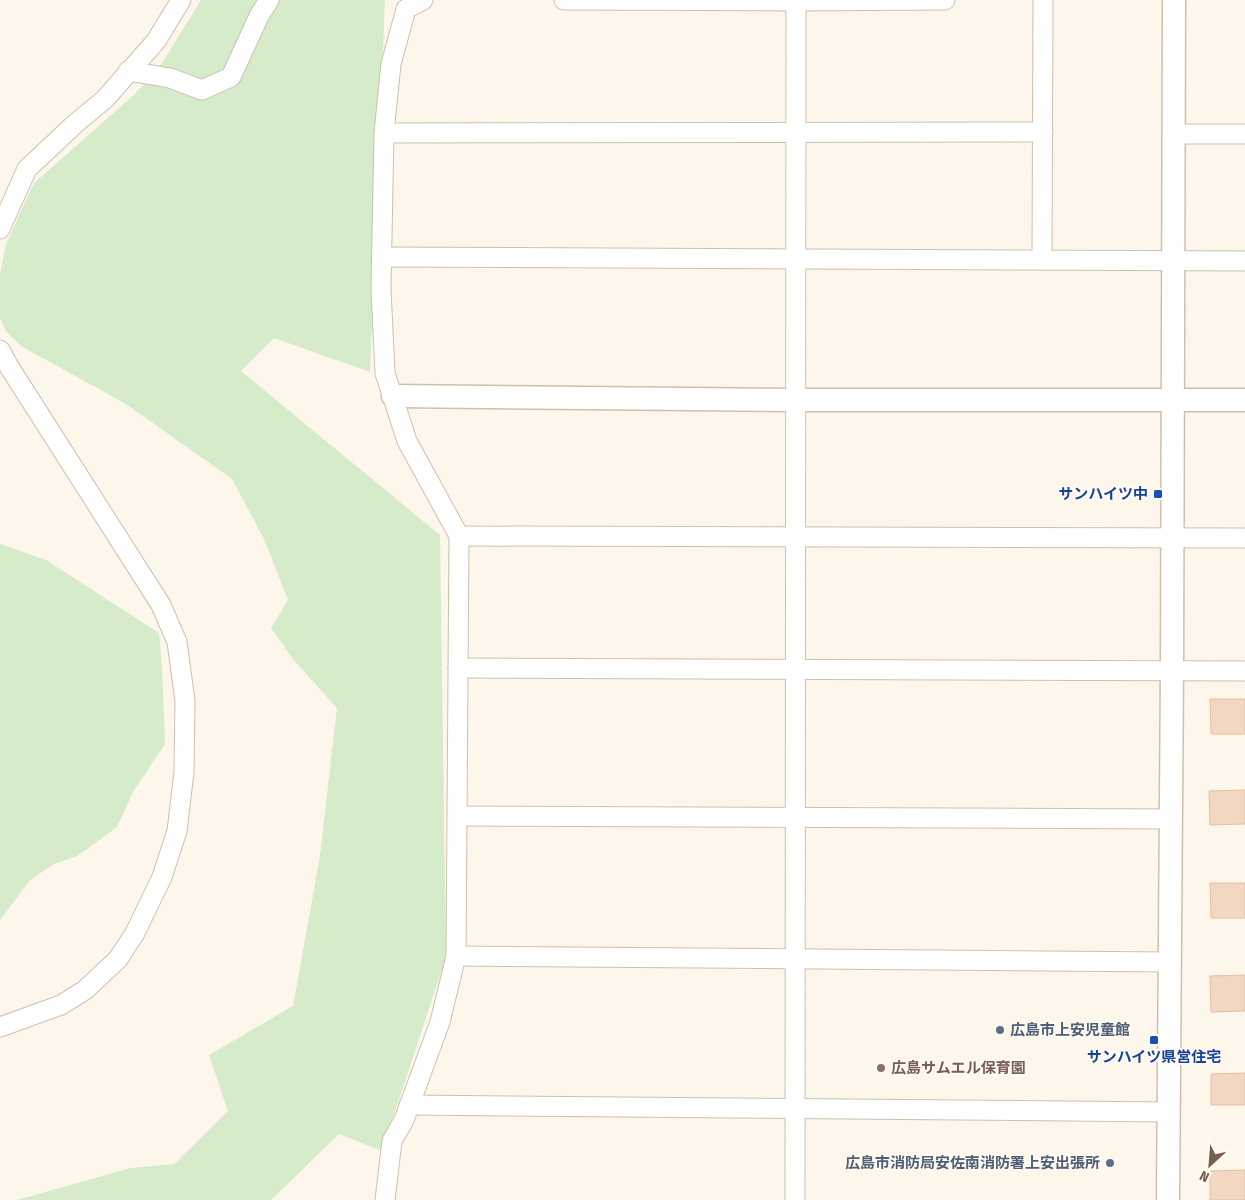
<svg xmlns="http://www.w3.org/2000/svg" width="1245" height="1200" font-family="'Fira Sans Condensed','Noto Sans JP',sans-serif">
<rect width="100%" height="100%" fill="#fdf6eb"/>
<g fill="#d6ebc9">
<path d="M201,0H385L370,372L274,338L241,371L440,535L446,957L382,1151L339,1134L271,1200H17L131,1168L174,1164L228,1111L209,1055L293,1006L320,856L337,708L293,659L271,628L288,600L264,539L232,479L126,404L21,346L5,330L0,318V275L6,244L34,183L135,94L162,63Z"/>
<path d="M0,544L46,560L159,633L162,668L165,744L133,792L117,827L77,856L54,864L30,880L0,920Z"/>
</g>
<g fill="#f2d7c3" stroke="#e5bea3">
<path d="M1210,699H1245V734H1211Z"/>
<path d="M1245,790V824L1210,825L1209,791Z"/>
<path d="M1210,883H1245V918H1211Z"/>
<path d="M1245,975V1011L1211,1012L1210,976Z"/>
<path d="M1245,1073V1105H1211V1074Z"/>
<path d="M1245,1170V1200H1210V1171Z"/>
</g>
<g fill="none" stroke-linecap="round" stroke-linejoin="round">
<g stroke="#cfbfaf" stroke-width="21">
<g id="minor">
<path d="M564,0L796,1L945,0"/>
<path d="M128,71L170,78L202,90L231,77L259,16L269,0"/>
<path d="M384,133L1043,132"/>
<path d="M1174,134H1245"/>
<path d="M0,229L27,169L76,123L105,99L156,41L181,0"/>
<path d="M382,257L1245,261"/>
<path d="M1042,260L1043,0"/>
<path d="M0,350L8,365L161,605L177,642L185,701L184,772L177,831L162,877L135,933L118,959L85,990L61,1005L0,1027"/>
<path d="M459,536L1245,538"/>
<path d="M458,668L1245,671"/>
<path d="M457,816L1171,819"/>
<path d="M456,956L1170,962"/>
<path d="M409,1105L1169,1112"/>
<path d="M385,1200L392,1141L404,1120L440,1022L456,956L459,536L407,441L385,373L381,289L384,133L391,64L406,9L423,0"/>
<path d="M795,1200L796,0"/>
</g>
</g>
<g stroke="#cfbfaf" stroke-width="25">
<g id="tertiary">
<path d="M393,396L796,400H1245"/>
<path d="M1168,1200L1172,671L1174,0"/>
</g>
</g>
<use href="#minor" stroke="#fff" stroke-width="19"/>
<use href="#tertiary" stroke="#fff" stroke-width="22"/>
</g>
<g fill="#1a4fb4" stroke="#fffaf2" stroke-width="2">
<rect x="1153" y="489" width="10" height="10" rx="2.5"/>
<rect x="1149" y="1035" width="10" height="10" rx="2.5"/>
</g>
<g fill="#5c6f8a" stroke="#fffaf2" stroke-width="2">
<circle cx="1000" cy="1030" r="5"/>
<circle cx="1110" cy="1163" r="5"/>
</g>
<circle fill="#8d6e63" stroke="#fffaf2" stroke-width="2" cx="881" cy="1068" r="5"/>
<g text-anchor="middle" stroke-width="4" stroke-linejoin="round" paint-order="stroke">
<g font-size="15" font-weight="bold" fill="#164399" stroke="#fffaf2" text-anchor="end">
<text x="1148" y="499">サンハイツ中</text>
<text x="1154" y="1062" text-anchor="middle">サンハイツ県営住宅</text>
</g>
<g font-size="15" font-weight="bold" fill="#4e5e75" stroke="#fffaf2" text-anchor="start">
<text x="1010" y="1035">広島市上安児童館</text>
<text x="1100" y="1168" text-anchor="end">広島市消防局安佐南消防署上安出張所</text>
</g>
<g font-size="15" font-weight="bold" fill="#785e54" stroke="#fffaf2" text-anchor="start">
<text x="891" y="1073">広島サムエル保育園</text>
</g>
</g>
<g transform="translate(1210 1165) rotate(206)" stroke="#fffaf2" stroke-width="4" paint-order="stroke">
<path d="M0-4L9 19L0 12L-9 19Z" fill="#785e4d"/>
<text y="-8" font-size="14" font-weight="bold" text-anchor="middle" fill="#785e4d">N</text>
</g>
</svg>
